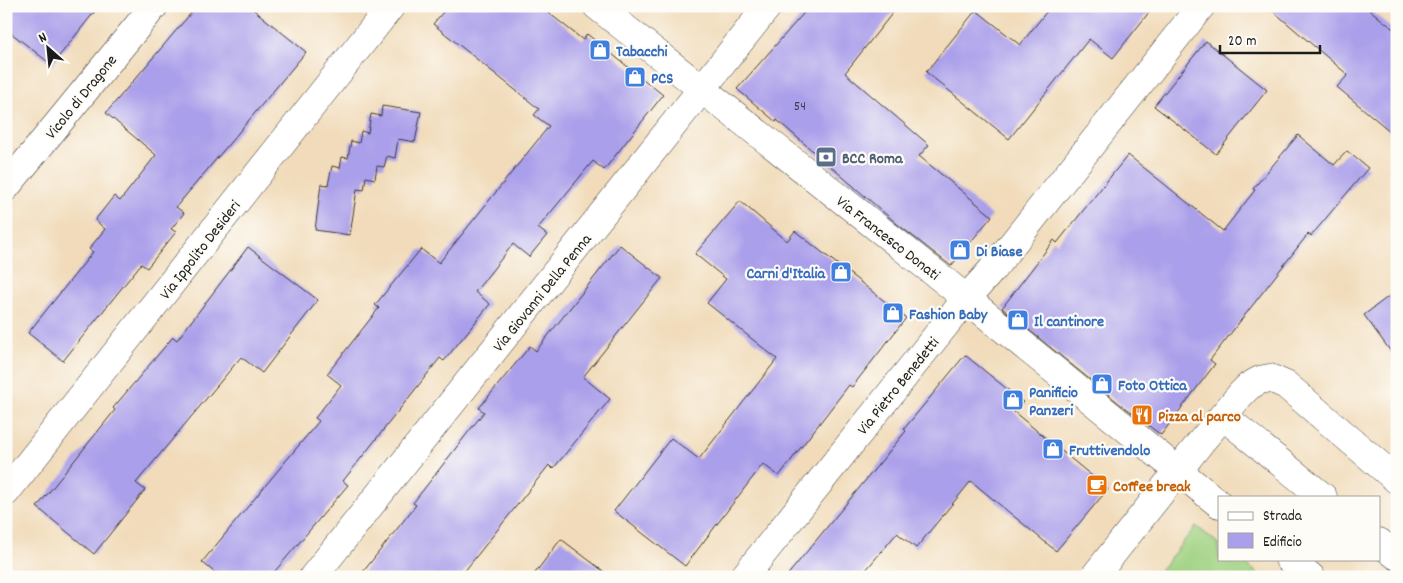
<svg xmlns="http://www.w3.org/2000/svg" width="1403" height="583" font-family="Dekko,sans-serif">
<rect width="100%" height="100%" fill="#fdfcf7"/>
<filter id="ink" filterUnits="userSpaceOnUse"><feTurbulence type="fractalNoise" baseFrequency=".02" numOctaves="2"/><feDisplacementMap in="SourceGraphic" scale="10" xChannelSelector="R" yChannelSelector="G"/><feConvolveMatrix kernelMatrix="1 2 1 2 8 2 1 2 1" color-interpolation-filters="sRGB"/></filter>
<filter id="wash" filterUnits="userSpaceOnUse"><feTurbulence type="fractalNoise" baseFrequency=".0096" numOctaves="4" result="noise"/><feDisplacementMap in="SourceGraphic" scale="20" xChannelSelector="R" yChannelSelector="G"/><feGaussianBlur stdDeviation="1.12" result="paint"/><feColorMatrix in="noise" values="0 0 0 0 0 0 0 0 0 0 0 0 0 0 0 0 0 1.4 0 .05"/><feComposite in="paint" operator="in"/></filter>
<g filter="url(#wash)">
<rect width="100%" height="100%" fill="#f1dbba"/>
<path fill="#a0d282" stroke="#5e774f" d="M1196,526L1219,544V559H1240L1262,577H1155Z"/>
<g id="blocks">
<g fill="#aa9fea">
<path d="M6,6H99L52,65L6,29Z"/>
<path d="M197,6H249L306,52L176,207L184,213L171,229L176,232L147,268L141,264L63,361L28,333L93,252L89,249L105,229L95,220L114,196L120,201L156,155L106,113Z"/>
<path d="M448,6H540L583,40L587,34L663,95L604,170L593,161L538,228L547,235L529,257L513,244L475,292L490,304L444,361L440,358L343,481L348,485L270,577H220L202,562L319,421L315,418L341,385L327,374L379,308L375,305L421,249L439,263L549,126L534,115L539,109L433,24Z"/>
<path d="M810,6H898L845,73L929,145L919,156L992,216L951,266L896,223L777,120L776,122L737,89Z"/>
<path d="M1051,6H1154L1113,58L1089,39L1009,139L926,72L976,10L1020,45Z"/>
<path d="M1267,6H1365L1397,32V137L1337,87L1348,75Z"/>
<path d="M1206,41L1267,90L1216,154L1154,106Z"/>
<path d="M382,106L421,112L415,142L398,139L395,158L387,156L384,167L377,166L375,179L366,177L364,190L357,189L350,235L315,230L321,184L328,185L332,166L340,168L342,157L348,158L351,141L359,143L361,131L368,133L371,114L381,116Z"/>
<path d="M1298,135L1334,165L1347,151L1368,168L1311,236L1308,234L1210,360L1215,364L1161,435L1120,404L1002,308L1054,240L1057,243L1128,155L1223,231L1255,190L1253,189Z"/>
<path d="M740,201L787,241L795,231L906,318L852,387L849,385L779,476L763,464L685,566L614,511L671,438L699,459L777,359L707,303L726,279L695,254Z"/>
<path d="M620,245L662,278L583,377L610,399L553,469L549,465L460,577H359L416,505L413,503L484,412L479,408L530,346L536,351Z"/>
<path d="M248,247L318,300L262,373L241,357L136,483L145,490L94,554L37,507L115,410L113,408L173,337L177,340Z"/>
<path d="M1397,290V360L1364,315Z"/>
<path d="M965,355L1023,402L1014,412L1108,489L1056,551L971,481L916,548L897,533L860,577H786L906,431L904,429Z"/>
<path d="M561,539L611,577H532Z"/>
</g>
</g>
</g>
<g filter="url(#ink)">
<use href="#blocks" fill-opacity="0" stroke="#3c3934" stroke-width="1"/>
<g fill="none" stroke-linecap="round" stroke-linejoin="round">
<g stroke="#3c3934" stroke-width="29">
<g id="minor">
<path d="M597,6L941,278L1219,504"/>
<path d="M6,187L154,6"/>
<path d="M1223,416L1323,497"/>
<path d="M6,492L391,6"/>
<path d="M1379,542L1397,556"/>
<path d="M1289,559L1311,577"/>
<path d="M313,577L768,6"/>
<path d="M744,577L966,299L991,271L1201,6"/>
<path d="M1094,577L1200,443L1241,394L1249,386L1260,380L1270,378L1286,385L1397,480"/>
</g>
</g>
<use href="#minor" stroke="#fff" stroke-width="28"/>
</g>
</g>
<defs>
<g id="shop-square" transform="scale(1.125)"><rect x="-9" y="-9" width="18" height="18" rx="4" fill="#3f7fe0" stroke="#fdfcf7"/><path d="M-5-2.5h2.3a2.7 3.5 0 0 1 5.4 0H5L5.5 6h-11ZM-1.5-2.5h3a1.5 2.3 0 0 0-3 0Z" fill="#fff"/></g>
<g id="bank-square" transform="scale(1.125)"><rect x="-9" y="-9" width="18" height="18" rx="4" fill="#5c6f8a" stroke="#fdfcf7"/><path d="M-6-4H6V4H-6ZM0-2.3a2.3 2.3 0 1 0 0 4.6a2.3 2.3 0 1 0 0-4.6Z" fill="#fff"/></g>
<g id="restaurant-square" transform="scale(1.125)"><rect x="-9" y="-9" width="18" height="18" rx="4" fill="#e8710a" stroke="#fdfcf7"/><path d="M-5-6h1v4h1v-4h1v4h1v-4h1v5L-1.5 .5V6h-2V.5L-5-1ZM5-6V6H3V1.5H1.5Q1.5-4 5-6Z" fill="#fff"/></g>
<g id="cafe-square" transform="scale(1.125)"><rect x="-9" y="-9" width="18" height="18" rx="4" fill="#e8710a" stroke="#fdfcf7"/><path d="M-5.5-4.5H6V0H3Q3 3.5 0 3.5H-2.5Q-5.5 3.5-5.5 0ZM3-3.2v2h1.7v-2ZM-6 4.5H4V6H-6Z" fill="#fff"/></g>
</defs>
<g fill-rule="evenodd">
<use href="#shop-square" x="600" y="50"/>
<use href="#shop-square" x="635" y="77"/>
<use href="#bank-square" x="826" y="157"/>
<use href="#shop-square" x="960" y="250"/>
<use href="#shop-square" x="841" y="272"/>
<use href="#shop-square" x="893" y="313"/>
<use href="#shop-square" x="1018" y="320"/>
<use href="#shop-square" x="1102" y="384"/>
<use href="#shop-square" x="1013" y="400"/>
<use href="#restaurant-square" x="1142" y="415"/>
<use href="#shop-square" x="1053" y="449"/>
<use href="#cafe-square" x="1097" y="485"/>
</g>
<g text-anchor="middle" stroke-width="4.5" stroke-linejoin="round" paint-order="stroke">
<g font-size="14" fill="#403d50">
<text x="800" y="110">54</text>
</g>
<g font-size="16" font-weight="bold" fill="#366cbe" stroke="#fdfcf7" text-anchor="start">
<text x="616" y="56">Tabacchi</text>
<text x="651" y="83">PCS</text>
<text x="976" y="256">Di Biase</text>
<text x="825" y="278" text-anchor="end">Carni d'Italia</text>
<text x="909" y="319">Fashion Baby</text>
<text x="1034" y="326">Il cantinore</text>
<text x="1118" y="390">Foto Ottica</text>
<text x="1029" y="397">Panificio<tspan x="1029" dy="18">Panzeri</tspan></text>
<text x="1069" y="455">Fruttivendolo</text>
</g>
<g font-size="16" fill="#1c1c1c" stroke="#fdfcf7">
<text transform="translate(80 96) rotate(-51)" y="6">Vicolo di Dragone</text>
<text transform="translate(889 237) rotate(38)" y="6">Via Francesco Donati</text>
<text transform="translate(199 249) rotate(-52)" y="6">Via Ippolito Desideri</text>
<text transform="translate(541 292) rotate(-51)" y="6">Via Giovanni Della Penna</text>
<text transform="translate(897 385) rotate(-51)" y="6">Via Pietro Benedetti</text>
</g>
<g font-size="16" font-weight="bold" fill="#4e5e75" stroke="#fdfcf7" text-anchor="start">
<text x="842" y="163">BCC Roma</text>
</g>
<g font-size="16" font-weight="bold" fill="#c56008" stroke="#fdfcf7" text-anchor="start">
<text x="1158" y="421">Pizza al parco</text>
<text x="1113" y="491">Coffee break</text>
</g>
</g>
<rect width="1403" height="583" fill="none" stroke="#fdfcf7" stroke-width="25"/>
<rect x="1218" y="496" width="162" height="65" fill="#fdfcf7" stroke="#a3a29f"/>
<rect x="1228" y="512" width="25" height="8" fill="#ffffff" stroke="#a3a29f"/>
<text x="1263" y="520" font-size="15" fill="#1c1c1c">Strada</text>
<rect x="1228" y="533" width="25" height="15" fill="#aa9fea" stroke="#a3a29f"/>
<text x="1263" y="546" font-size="15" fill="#1c1c1c">Edificio</text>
<g transform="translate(48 48) rotate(333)" stroke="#fdfcf7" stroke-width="4" paint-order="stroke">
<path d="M0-4L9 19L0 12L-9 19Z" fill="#1c1c1c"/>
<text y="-8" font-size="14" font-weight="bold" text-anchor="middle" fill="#1c1c1c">N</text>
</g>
<path d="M1220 45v8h100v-8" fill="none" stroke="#1c1c1c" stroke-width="2.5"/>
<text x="1228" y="45" font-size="15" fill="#1c1c1c" stroke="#fdfcf7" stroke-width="4" paint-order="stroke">20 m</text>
</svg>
